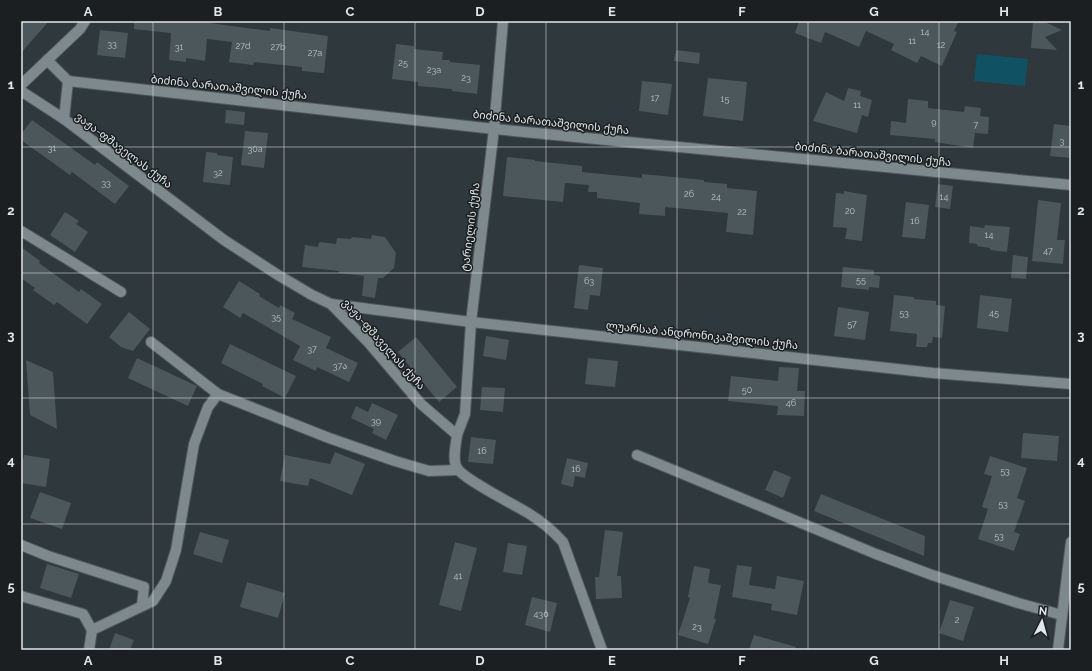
<svg xmlns="http://www.w3.org/2000/svg" width="1092" height="671" font-family="Raleway,'Noto Sans Georgian',sans-serif">
<rect width="100%" height="100%" fill="#2f383c"/>
<path fill="#115164" d="M977,54L1028,59L1025,86L974,81Z"/>
<g fill="#4c575b">
<path d="M21,21H49L21,53Z"/>
<path d="M134,21H195L270,31V28L328,36L324,73L302,71V67L254,62L253,65L229,62L232,42L207,39L205,61L186,58V62L169,60L171,33L134,29Z"/>
<path d="M799,21H959L954,31L957,32L942,66L921,56L917,63L891,50L894,44L866,31L859,47L825,32L821,43L795,33Z"/>
<path d="M1033,21L1045,22L1062,30L1045,37L1057,50L1031,48Z"/>
<path d="M100,30L128,33L125,58L97,55Z"/>
<path d="M396,44L414,46V49L443,52L442,60H450V62L480,65L477,94L452,91V89L418,86V82L392,79Z"/>
<path d="M676,50L700,53L699,64L674,61Z"/>
<path d="M708,78L747,82L743,121L703,116Z"/>
<path d="M642,81L672,84L668,115L639,111Z"/>
<path d="M848,88L861,91L860,96L872,100L868,117L862,115L857,133L813,121L826,92L844,101Z"/>
<path d="M908,99L928,101V108L964,112L965,106L981,108L980,116L989,117L988,134L975,133L973,148L935,142V139L890,135L891,121L906,123Z"/>
<path d="M226,110L245,112L244,125L225,123Z"/>
<path d="M32,120L95,165L97,162L129,186L115,204L72,172L70,175L21,140V134Z"/>
<path d="M1054,124L1071,126V158L1050,156Z"/>
<path d="M245,131L268,133L264,168L241,165Z"/>
<path d="M206,152L217,153V155L233,157L230,185L203,182Z"/>
<path d="M507,157L535,160V161L582,166V172L642,178V174L704,180V182L727,184V188L757,191L753,235L726,232L728,213L665,207V216L639,214L640,203L597,198V192H588L589,185L565,183L563,202L503,196Z"/>
<path d="M938,184L953,186L950,209L935,207Z"/>
<path d="M844,191L867,195L862,241L845,239L847,228L833,227L836,193L844,194Z"/>
<path d="M1038,200L1061,203L1057,240H1065L1063,264L1032,261Z"/>
<path d="M906,202L929,205L925,239L902,237Z"/>
<path d="M65,212L79,221L76,224L88,232L75,252L50,235Z"/>
<path d="M985,225L1010,227L1007,252L990,250V248L977,246V244L969,243L970,226L984,228Z"/>
<path d="M372,235L385,237L396,253L394,268L383,278H378L375,298L362,296L364,276L339,273V271L302,267L305,245L318,247L319,242L336,244L337,238L351,239L352,237L371,239Z"/>
<path d="M21,247L40,261L39,263L79,292L81,289L102,304L87,324L57,302L54,305L33,290L35,288L21,278Z"/>
<path d="M1013,255L1028,257L1026,279L1011,278Z"/>
<path d="M579,265L603,268L600,296L590,295L588,310L574,308Z"/>
<path d="M843,267L874,270V275L880,276L879,288L869,287V290L841,287Z"/>
<path d="M239,281L260,294L259,296L279,308L280,305L295,313L292,319L331,337L326,348L358,363L349,382L317,367L316,371L293,360L300,346L243,313L240,318L223,307Z"/>
<path d="M894,295L914,297V299L936,301V305L945,306L942,338L933,337L932,343H928L927,347H916L917,334L890,331Z"/>
<path d="M980,295L1012,299L1008,332L977,328Z"/>
<path d="M838,307L869,312L865,340L834,336Z"/>
<path d="M129,312L150,329L133,351L121,347L109,337Z"/>
<path d="M486,336L509,340L506,360L483,356Z"/>
<path d="M416,337L457,387L439,402L398,352Z"/>
<path d="M230,344L296,376L285,398L262,386L263,384L221,363Z"/>
<path d="M137,358L197,386L188,406L128,378Z"/>
<path d="M588,358L618,361L615,387L585,384Z"/>
<path d="M26,360L53,372L57,429L30,415Z"/>
<path d="M779,367L799,368L797,391H805L804,416L777,415L778,406L728,401L731,376L778,381Z"/>
<path d="M482,387L505,388L503,412L480,410Z"/>
<path d="M372,403L398,415L386,440L372,433L374,429L351,418L356,406L368,412Z"/>
<path d="M1023,433L1059,436L1057,461L1021,458Z"/>
<path d="M471,437L496,440L493,464L468,462Z"/>
<path d="M335,452L365,464L352,495L310,478L308,486L280,481L285,455L330,464Z"/>
<path d="M24,455L50,459L46,487L21,483V470Z"/>
<path d="M990,456L1027,468L1017,498L1025,501L1014,532L1020,534L1014,551L978,539L988,509L982,507L992,476L984,474Z"/>
<path d="M567,458L588,463L585,478L575,476L573,487L561,484Z"/>
<path d="M774,470L791,477L783,498L765,490Z"/>
<path d="M40,492L71,503L62,529L30,518Z"/>
<path d="M821,494L925,536L924,556L814,511Z"/>
<path d="M605,530L623,532L617,576H621L622,598L596,599L595,577H599Z"/>
<path d="M200,532L229,540L222,563L193,554Z"/>
<path d="M455,542L477,548L461,611L439,605Z"/>
<path d="M508,543L527,546L522,575L503,572Z"/>
<path d="M47,564L79,574L71,598L40,588Z"/>
<path d="M737,565L752,567L749,585L775,589L777,576L804,581L797,615L771,610L772,604L732,597Z"/>
<path d="M694,566L710,569L708,583L721,585L714,619H716L708,644L678,635L690,598L688,597Z"/>
<path d="M247,582L285,593L278,618L240,607Z"/>
<path d="M532,597L557,603L550,632L525,625Z"/>
<path d="M950,600L974,607L963,641L939,633Z"/>
<path d="M115,633L134,640L130,650H109Z"/>
<path d="M754,635L796,647L795,650H749Z"/>
</g>
<g fill="none" stroke-linecap="round" stroke-linejoin="round">
<g stroke="#4f575a" stroke-width="12">
<g id="minor">
<path d="M47,60L68,81"/>
<path d="M21,85L80,29L85,21"/>
<path d="M21,91L64,119L224,240L278,275L312,295L331,304L368,342L421,404L457,435C456,445 452,459 457,468C463,479 515,505 528,513C541,521 553,531 563,542L602,650"/>
<path d="M64,119L68,81L494,129L1071,185"/>
<path d="M21,231L121,292"/>
<path d="M331,304L471,322L933,373L1071,384"/>
<path d="M151,342L218,394L329,438L395,461L429,471L458,470"/>
<path d="M457,435L465,414L471,322L494,129L503,21"/>
<path d="M637,455L876,554L932,575L1018,603L1062,615"/>
<path d="M21,545L48,556L144,587L142,605"/>
<path d="M21,596L83,614L92,630"/>
<path d="M89,650L92,630L153,601L166,581L176,550L194,444L208,407L218,394"/>
<path d="M1058,650L1071,542"/>
</g>
</g>
<use href="#minor" stroke="#7e898d" stroke-width="10"/>
</g>
<path fill="none" stroke="#e0e6e9" stroke-width="1" stroke-opacity="0.55" d="M153,21V650M284,21V650M415,21V650M546,21V650M677,21V650M808,21V650M939,21V650M21,147H1071M21,273H1071M21,398H1071M21,524H1071"/>
<g text-anchor="middle" stroke-width="3" stroke-linejoin="round" paint-order="stroke">
<g font-size="9" fill="#bbc2c6">
<text x="925" y="35">14</text>
<text x="912" y="44">11</text>
<text x="112" y="47">33</text>
<text x="941" y="48">12</text>
<text x="243" y="49">27d</text>
<text x="179" y="50">31</text>
<text x="278" y="50">27b</text>
<text x="315" y="56">27a</text>
<text x="403" y="66">25</text>
<text x="434" y="73">23a</text>
<text x="466" y="81">23</text>
<text x="655" y="101">17</text>
<text x="725" y="102">15</text>
<text x="857" y="108">11</text>
<text x="934" y="125">9</text>
<text x="976" y="128">7</text>
<text x="1062" y="144">3</text>
<text x="52" y="151">31</text>
<text x="255" y="152">30a</text>
<text x="218" y="176">32</text>
<text x="106" y="186">33</text>
<text x="689" y="197">26</text>
<text x="716" y="200">24</text>
<text x="944" y="200">14</text>
<text x="850" y="214">20</text>
<text x="742" y="215">22</text>
<text x="915" y="224">16</text>
<text x="989" y="238">14</text>
<text x="1048" y="254">47</text>
<text x="861" y="283">55</text>
<text x="589" y="284">63</text>
<text x="904" y="316">53</text>
<text x="994" y="316">45</text>
<text x="276" y="320">35</text>
<text x="852" y="327">57</text>
<text x="312" y="352">37</text>
<text x="340" y="369">37ა</text>
<text x="747" y="393">50</text>
<text x="791" y="406">46</text>
<text x="376" y="424">39</text>
<text x="482" y="454">16</text>
<text x="576" y="472">16</text>
<text x="1005" y="474">53</text>
<text x="1003" y="507">53</text>
<text x="999" y="539">53</text>
<text x="458" y="579">41</text>
<text x="541" y="617">43ბ</text>
<text x="957" y="623">2</text>
<text x="697" y="630">23</text>
</g>
<g font-size="11" fill="#e0e6e9" stroke="#1b1f21">
<text transform="translate(229 87) rotate(6)" y="4">ბიძინა ბარათაშვილის ქუჩა</text>
<text transform="translate(551 122) rotate(6)" y="4">ბიძინა ბარათაშვილის ქუჩა</text>
<text transform="translate(124 150) rotate(37)" y="4">ვაჟა-ფშაველას ქუჩა</text>
<text transform="translate(873 154) rotate(6)" y="4">ბიძინა ბარათაშვილის ქუჩა</text>
<text transform="translate(470 227) rotate(-83)" y="4">ტარიელის ქუჩა</text>
<text transform="translate(702 335) rotate(6)" y="4">ლუარსაბ ანდრონიკაშვილის ქუჩა</text>
<text transform="translate(384 344) rotate(48)" y="4">ვაჟა-ფშაველას ქუჩა</text>
</g>
</g>
<rect width="1092" height="671" fill="none" stroke="#1b1f21" stroke-width="44"/>
<g transform="translate(1042 621) rotate(6)" stroke="#1b1f21" stroke-width="3" paint-order="stroke">
<path d="M0-3L7 15L0 10L-7 15Z" fill="#e0e6e9"/>
<text y="-6" font-size="11" font-weight="bold" text-anchor="middle" fill="#e0e6e9">N</text>
</g>
<rect x="22" y="22" width="1048" height="627" fill="none" stroke="#e0e6e9" stroke-width="1.5"/>
<g font-size="13" text-anchor="middle" font-weight="bold" fill="#e0e6e9">
<text x="88" y="16">A</text>
<text x="218" y="16">B</text>
<text x="350" y="16">C</text>
<text x="480" y="16">D</text>
<text x="612" y="16">E</text>
<text x="742" y="16">F</text>
<text x="874" y="16">G</text>
<text x="1004" y="16">H</text>
<text x="11" y="89">1</text>
<text x="1081" y="89">1</text>
<text x="11" y="215">2</text>
<text x="1081" y="215">2</text>
<text x="11" y="340">3</text>
<text x="1081" y="340">3</text>
<text x="11" y="465">4</text>
<text x="1081" y="465">4</text>
<text x="11" y="591">5</text>
<text x="1081" y="591">5</text>
<text x="88" y="665">A</text>
<text x="218" y="665">B</text>
<text x="350" y="665">C</text>
<text x="480" y="665">D</text>
<text x="612" y="665">E</text>
<text x="742" y="665">F</text>
<text x="874" y="665">G</text>
<text x="1004" y="665">H</text>
</g>
</svg>
